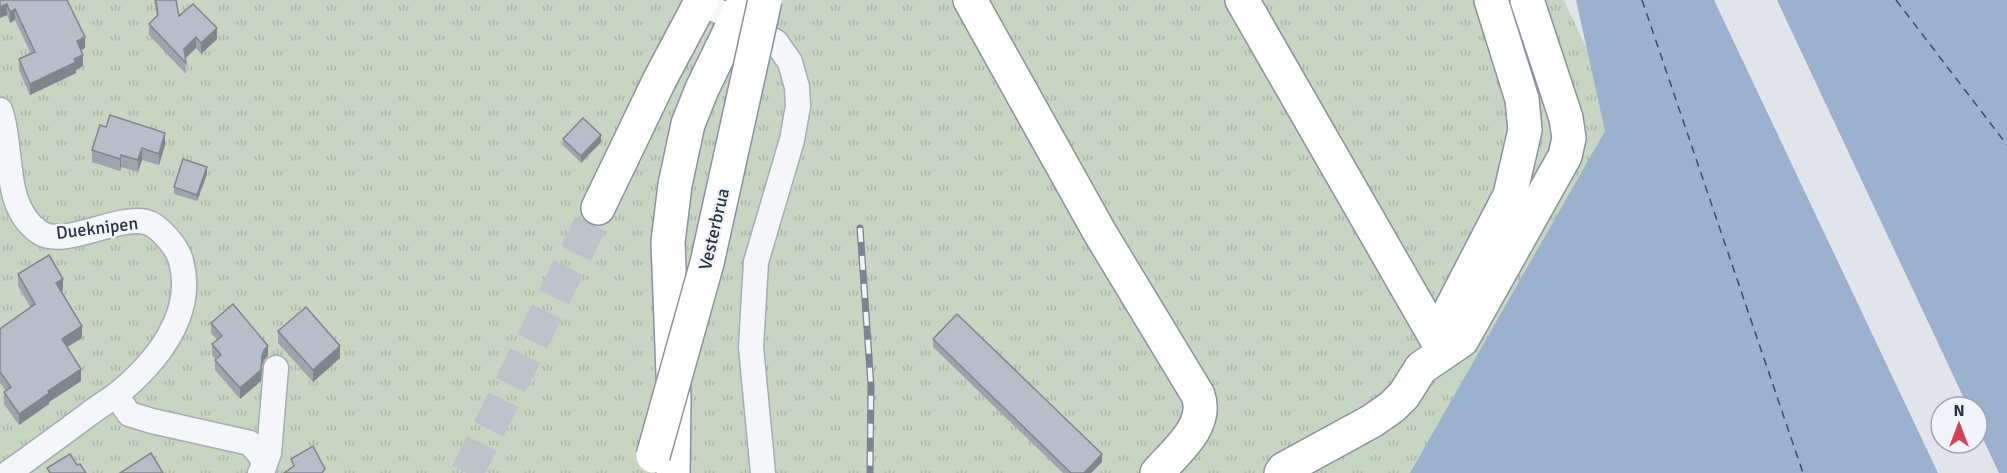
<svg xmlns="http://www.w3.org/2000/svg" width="2007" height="473" font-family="Signika,sans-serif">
<defs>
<pattern id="park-tufts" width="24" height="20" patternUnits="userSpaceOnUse" patternTransform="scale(1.5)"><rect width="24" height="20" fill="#c7d5c2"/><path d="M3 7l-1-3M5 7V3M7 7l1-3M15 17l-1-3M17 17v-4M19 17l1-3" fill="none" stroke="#abb7a8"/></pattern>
</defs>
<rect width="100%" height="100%" fill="#e1e5eb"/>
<path fill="url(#park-tufts)" d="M0,0H1564L1625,131L1422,473H0Z"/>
<g fill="#9ab2cd">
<path d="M1576,0H1714L1938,473H1410L1605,131Z"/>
<path d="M1777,0H2007V473H1999L1977,426V407H1968Z"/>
</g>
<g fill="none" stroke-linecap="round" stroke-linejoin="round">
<g stroke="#30507a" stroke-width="1.5" stroke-dasharray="8 6" stroke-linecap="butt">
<path d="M1642,0L1803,473"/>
<path d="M1896,0L2007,145"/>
</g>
<path stroke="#bcc1ca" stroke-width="33" stroke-dasharray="33 16" stroke-linecap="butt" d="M467,473L598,208"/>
<g stroke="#a6acb6" stroke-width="27">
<g id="minor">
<path d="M701,4L737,19L776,42L790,62L797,87L798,106L792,140L756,262L751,347L763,473"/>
<path d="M0,110C14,148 1,205 39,232C63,249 116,215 146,222C159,225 178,248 181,261C196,315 155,364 115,396C106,402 97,408 89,414C62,434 35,454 8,473"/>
<path d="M116,395L129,414L152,421L250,443L261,456L264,467L260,473"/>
<path d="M264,467L269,453L276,368"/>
</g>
</g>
<g stroke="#8892a2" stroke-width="36">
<g id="trunk">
<path d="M970,0L1100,233L1198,395C1209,426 1176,451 1157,473"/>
<path d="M1242,0L1436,338"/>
<path d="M598,208L660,79L702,0"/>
<path d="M1436,338L1510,195L1525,130L1522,99L1491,0"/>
<path d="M673,473L674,399L668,242L675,185L688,124L702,89L745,0"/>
<path d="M1281,473L1284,469L1372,421L1392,407L1404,395L1421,368L1462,340L1565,156L1569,138L1566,118L1527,0"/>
</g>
</g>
<use href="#minor" stroke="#f4f6f9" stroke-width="24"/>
<use href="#trunk" stroke="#fff" stroke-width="33"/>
<g stroke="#7a8495" stroke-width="7">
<path id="rail" d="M860,228L871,386L870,473"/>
</g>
<use href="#rail" stroke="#f1f4f8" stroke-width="4.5" stroke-dasharray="14" stroke-linecap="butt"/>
<g stroke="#8892a2" stroke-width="36" stroke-linecap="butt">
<path id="trunk-bridge" d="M653,456L707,263L765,0"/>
</g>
<use href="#trunk-bridge" stroke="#fff" stroke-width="33"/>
</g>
<g fill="#9ea3ad">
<path d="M0,0L85,48L81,50L83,66L76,70V73L30,95L19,70V59L31,54L15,20L10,23L7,15L0,18Z"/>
<path d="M154,0H176L179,16L217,39L201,54L196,48L185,58L186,74L149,35V24L157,16Z"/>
<path d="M563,139L601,142L581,163L563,145Z"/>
<path d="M165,145L159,165L142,160L138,172L121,167L120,171L92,162V150Z"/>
<path d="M207,174L197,201L174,194V187Z"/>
<path d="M18,274L63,290L61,292L82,338L67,347L81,381L49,402V404L19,425L4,404V392L6,391L0,383V329L31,308L18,286Z"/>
<path d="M211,323L268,356L264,360L262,366L261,381L240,399L215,370V359L212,355V344L217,340L211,333Z"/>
<path d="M278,331L340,358L313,382L278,343Z"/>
<path d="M933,339L1102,462L1091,473H1063L933,347Z"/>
</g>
<g fill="#81858d">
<path d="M7,4V15L0,18V7Z"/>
<path d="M15,9V20L10,23V12Z"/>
<path d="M217,28V39L201,54V43Z"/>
<path d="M85,37V48L77,52V41Z"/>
<path d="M196,37V48L184,60V49Z"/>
<path d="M83,55V66L76,70V73L30,95V84Z"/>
<path d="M165,133V145L159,165V154Z"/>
<path d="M601,135V142L581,163V156Z"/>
<path d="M142,148V160L138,172V160Z"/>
<path d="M121,155V167L120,171V159Z"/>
<path d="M207,167V174L197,201V195Z"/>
<path d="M63,279V290L56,295V283Z"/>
<path d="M82,326V338L62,350V339Z"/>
<path d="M268,346V356L264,360L262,366L261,381L240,399V388L262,356L264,350Z"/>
<path d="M340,346V358L313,382V370Z"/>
<path d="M81,369V381L49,402V404L19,425V414L48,391Z"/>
<path d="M1102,454V462L1091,473H1084Z"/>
</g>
<g fill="#b8bec9" stroke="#81858d" stroke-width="1.5">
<path d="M0,0H67L85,37L77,41L83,55L74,59L76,62L30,84L19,59L35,52L15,9L10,12L7,4L0,7Z"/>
<path d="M156,0H176L179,16L193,4L217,28L201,43L196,37L184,49L186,63L149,24L158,15Z"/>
<path d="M110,115L165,133L159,154L142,148L138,160L121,155L120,159L92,150L100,125L106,127Z"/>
<path d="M583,118L601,135L581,156L563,139Z"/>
<path d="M183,159L207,167L197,195L174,187Z"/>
<path d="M49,255L63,279L56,283L82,326L62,339L81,369L48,391L49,393L19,414L4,392L11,387L0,372V329L35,304L18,274Z"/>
<path d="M233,304L268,346L264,350L262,356L261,370L240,388L215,360L221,355L212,344L222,336L211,323Z"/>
<path d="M306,307L340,346L313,370L278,331Z"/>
<path d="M957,314L1102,454L1084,473H1071L933,339Z"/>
<path d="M313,446L325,469L322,473H284L294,466L291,459Z"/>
<path d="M151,453L163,473H120Z"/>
<path d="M70,454L77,465L80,464L86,473H50L47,468Z"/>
</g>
<g text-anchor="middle" stroke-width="5" stroke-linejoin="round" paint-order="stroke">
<g font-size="18" fill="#283244" stroke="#f1f4f8">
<text transform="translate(97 228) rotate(-7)" y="6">Dueknipen</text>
<text transform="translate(714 229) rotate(-77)" y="6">Vesterbrua</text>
</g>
</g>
<g transform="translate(1959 425)"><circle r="28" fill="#f1f4f8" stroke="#a1a6b0" stroke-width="1.5"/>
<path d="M0-4.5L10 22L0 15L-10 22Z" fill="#d64055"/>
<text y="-9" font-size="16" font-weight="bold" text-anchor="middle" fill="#283244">N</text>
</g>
</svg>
